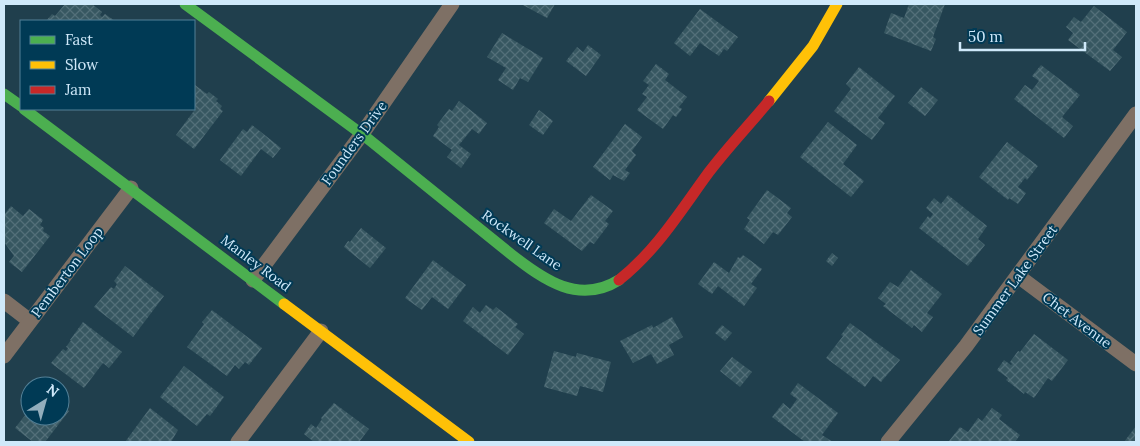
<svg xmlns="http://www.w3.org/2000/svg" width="1140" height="446" font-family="Lora,serif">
<defs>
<pattern id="building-cross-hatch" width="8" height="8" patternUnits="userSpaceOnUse" patternTransform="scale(1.25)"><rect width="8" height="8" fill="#375761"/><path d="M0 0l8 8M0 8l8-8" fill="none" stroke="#536f79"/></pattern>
</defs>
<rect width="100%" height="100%" fill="#203f4d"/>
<g fill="url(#building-cross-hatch)">
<path d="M65,4H92L102,12L100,15L102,17L105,14L115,21H46L52,14L55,16Z"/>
<path d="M521,4H555L547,18Z"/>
<path d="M909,4H945L933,37L936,39L931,51L884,33L891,13L904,18Z"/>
<path d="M1094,6L1127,32L1113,50L1122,57L1110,71L1068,40L1073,33L1066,27L1074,17L1081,22Z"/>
<path d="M700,9L738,37L727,51L724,49L719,56L700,43L690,56L674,43Z"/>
<path d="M502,33L543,58L528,82L520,78L513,90L498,80L506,68L487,57Z"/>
<path d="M588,45L601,55L586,76L566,61L577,47L583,52Z"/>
<path d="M656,64L669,74L665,80L687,97L679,107L682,109L676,117L673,115L663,129L637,110L647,97L642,94L649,85L643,81Z"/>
<path d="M1041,65L1080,95L1062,117L1073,126L1064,138L1014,99L1025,85L1032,90L1039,81L1032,76Z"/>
<path d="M859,67L895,96L878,118L885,123L872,140L834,111L851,89L846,84Z"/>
<path d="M195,85L207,94L209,92L218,99L216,101L222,106L220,109L223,111L194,149L176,135L196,108L194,107Z"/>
<path d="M921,87L938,100L925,116L908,103Z"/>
<path d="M459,101L487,123L479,134L472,129L459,145L471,154L461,168L447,157L452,150L433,136L439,127L437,125L449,109L452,111Z"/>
<path d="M539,110L553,121L543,135L529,125Z"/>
<path d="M828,122L857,145L843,164L864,181L851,197L800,157Z"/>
<path d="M625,124L642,137L632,151L636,155L625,170L630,173L624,181L613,175L610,180L593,167Z"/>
<path d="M252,125L281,148L273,158L261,149L241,176L220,160L243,129L247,132Z"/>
<path d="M1007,142L1038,166L1027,180L1025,178L1018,187L1026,193L1018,204L1009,198L1008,200L979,177Z"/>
<path d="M767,190L791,208L787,213L792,217L778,235L773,232L764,244L744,229L750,220L747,218Z"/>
<path d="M591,195L613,211L605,221L609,224L594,244L590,242L582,251L544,223L554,209L571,221Z"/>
<path d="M948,195L987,226L978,239L985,245L968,266L919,228L928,216L930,218L933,214L926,208L934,198L941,204Z"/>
<path d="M11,206L23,216L29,209L43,220L40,225L44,228L43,231L50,236L22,272L9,262L14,256L4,242V215Z"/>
<path d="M361,228L386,248L370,268L344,247L348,241L350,242Z"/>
<path d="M832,253L838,258L832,266L826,261Z"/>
<path d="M743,255L762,269L751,284L757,288L744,306L718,286L712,294L698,284L714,262L729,273L738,257L740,258Z"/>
<path d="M433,260L466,285L448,309L432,297L422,310L405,298Z"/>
<path d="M125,266L164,296L133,337L94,307L111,287L114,289L117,284L114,281Z"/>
<path d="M911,270L942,294L927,313L933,317L922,332L914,325L912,328L883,306L886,304L878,298L890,282L898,287Z"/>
<path d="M486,305L493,310L496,307L518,324L515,327L524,334L508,355L463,321L473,307L480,313Z"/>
<path d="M212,310L262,348L249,365L245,362L239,369L235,365L227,376L187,347L204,324L202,322Z"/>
<path d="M672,317L683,337L669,345L674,355L657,364L651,354L633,363L620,341L652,325L653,328Z"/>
<path d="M83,322L122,352L109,368L103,363L84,388L51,363L63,349L66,351L68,348L66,347L71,340H70Z"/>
<path d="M850,323L900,360L881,382L873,376L865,387L826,358L843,336L841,335Z"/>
<path d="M722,325L732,333L725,341L715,333Z"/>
<path d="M1034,334L1068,360L1052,381L1048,378L1034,398L1025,392L1024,394L1006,380L1008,378L997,370L1004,360L1011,365L1012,364L1010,362L1018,351L1020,352Z"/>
<path d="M554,351L576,357L577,353L611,362L603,392L580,386L577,396L544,387Z"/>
<path d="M732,357L752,372L740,387L720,371Z"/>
<path d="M184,366L224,397L210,416L207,414L197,426L160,397Z"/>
<path d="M798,383L838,413L822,435L833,442H805L772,417L783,403L790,409L797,399L790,394Z"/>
<path d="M30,401V416H60V404L69,411L45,442H33L15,428L30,409L26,406Z"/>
<path d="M334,403L369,429L359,442H314L304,434L311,424L316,428L322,419L321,418Z"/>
<path d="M150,408L178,430L171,442H125Z"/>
<path d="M992,408L1002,415L999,419L1020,435L1015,442H951L949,441L960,427L968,432L978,418L982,421Z"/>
<path d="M1136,426V442H1124Z"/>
</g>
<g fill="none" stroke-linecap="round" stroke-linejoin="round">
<g stroke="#7e7065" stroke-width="15">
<path d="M1018,276L1136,364"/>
<path d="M253,280L362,134L452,4"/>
<path d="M4,301L30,321"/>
<path d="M4,356L131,188"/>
<path d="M238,442L321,331"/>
<path d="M888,442L966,346L1136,114"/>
</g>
<g stroke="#4caf50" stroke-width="11">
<path d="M185,4L367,138L512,255C544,280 579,305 619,280"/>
<path d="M4,94L21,106"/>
<path d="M24,109L284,304"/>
</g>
<g stroke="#ffc107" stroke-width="11">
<path d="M769,101L813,46L837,4"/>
<path d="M284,304L469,442"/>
</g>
<path stroke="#c62828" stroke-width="11" d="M619,280C657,250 681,210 709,172C728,147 749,125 769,101"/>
</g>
<g text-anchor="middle" stroke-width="4" stroke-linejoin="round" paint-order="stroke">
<g font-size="14" fill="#cfe9fa" stroke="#003a55">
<text transform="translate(354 143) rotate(-54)" y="5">Founders Drive</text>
<text transform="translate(522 240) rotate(35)" y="5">Rockwell Lane</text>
<text transform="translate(256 263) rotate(37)" y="5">Manley Road</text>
<text transform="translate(67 272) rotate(-53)" y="5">Pemberton Loop</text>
<text transform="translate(1015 280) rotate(-54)" y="5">Summer Lake Street</text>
<text transform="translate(1077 320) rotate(37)" y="5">Chet Avenue</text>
</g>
</g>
<rect width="1140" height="446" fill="none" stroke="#cfe9fa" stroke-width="10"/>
<rect x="20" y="20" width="175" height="90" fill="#003a55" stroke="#538097"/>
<rect x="30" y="36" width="25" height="8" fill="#4caf50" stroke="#538097"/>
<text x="65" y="45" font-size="15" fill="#cfe9fa">Fast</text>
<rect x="30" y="61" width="25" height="8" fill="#ffc107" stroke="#538097"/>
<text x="65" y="70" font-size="15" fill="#cfe9fa">Slow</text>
<rect x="30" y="86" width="25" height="8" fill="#c62828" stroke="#538097"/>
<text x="65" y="95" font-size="15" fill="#cfe9fa">Jam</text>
<g transform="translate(45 401) rotate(37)"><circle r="24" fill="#003a55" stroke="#538097"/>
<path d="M0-4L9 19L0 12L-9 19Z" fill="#92aebd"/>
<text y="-8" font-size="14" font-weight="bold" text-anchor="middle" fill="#cfe9fa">N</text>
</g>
<path d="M960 42v8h125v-8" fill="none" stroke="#cfe9fa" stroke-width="2.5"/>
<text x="968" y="42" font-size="15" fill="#cfe9fa" stroke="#003a55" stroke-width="4" paint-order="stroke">50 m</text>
</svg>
